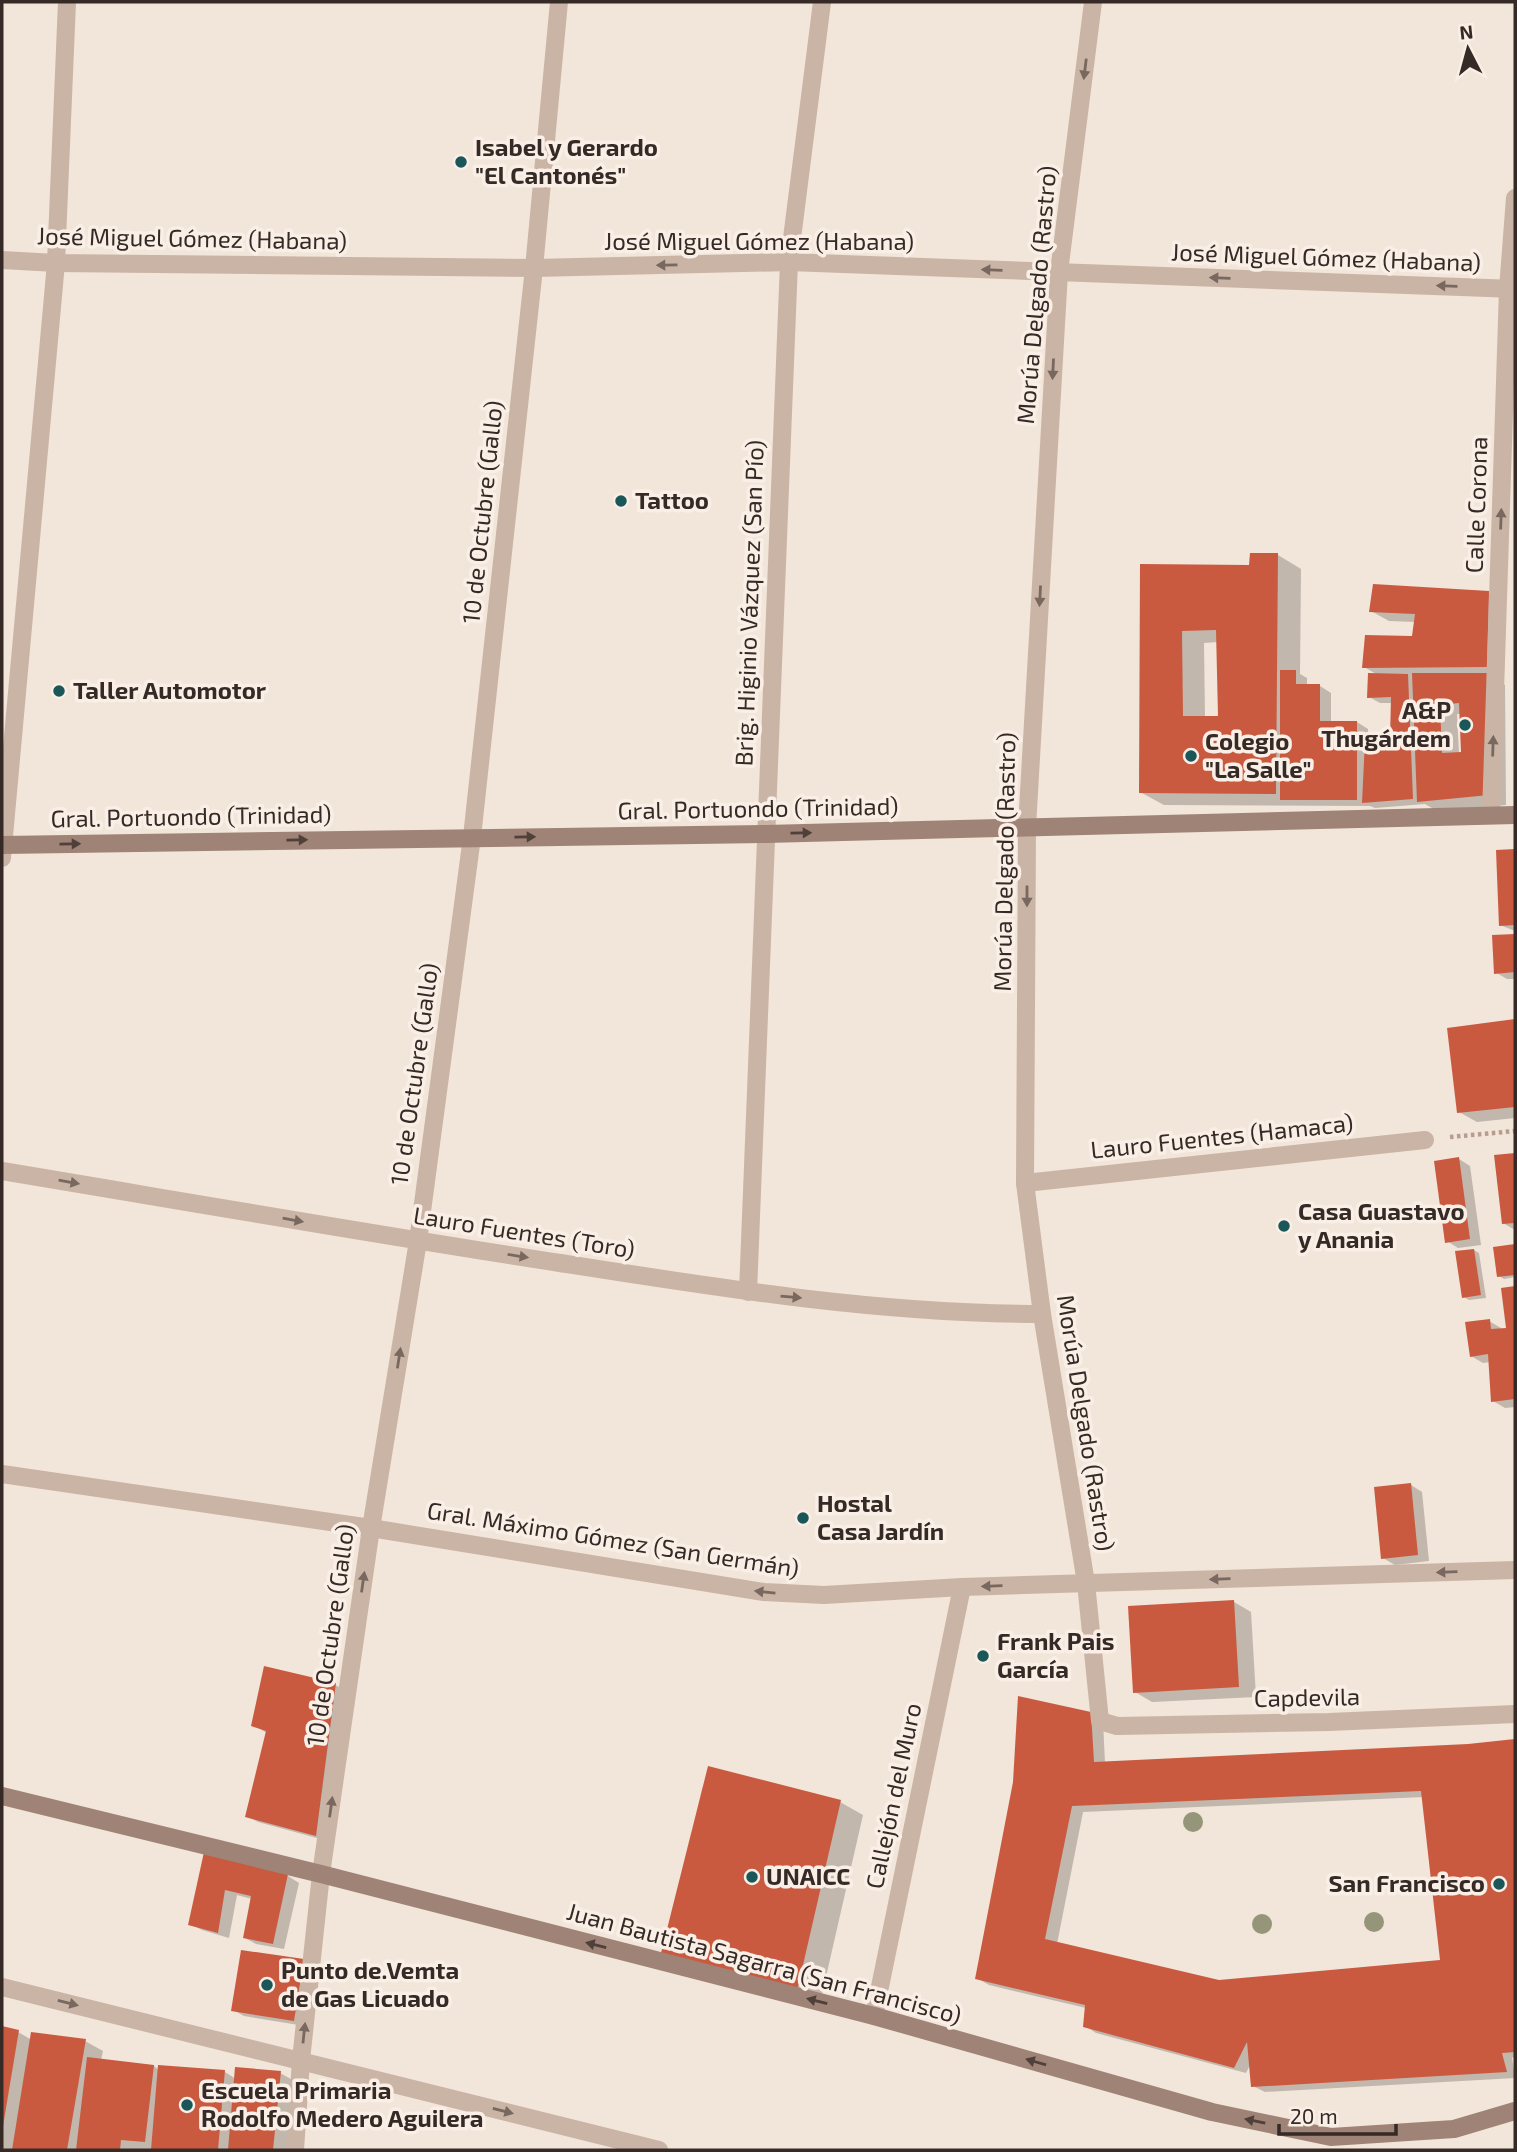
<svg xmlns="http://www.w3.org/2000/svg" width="1517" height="2152" font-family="'Exo 2',sans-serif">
<rect width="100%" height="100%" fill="#f2e5d9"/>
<g fill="#0003" fill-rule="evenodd">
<path d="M1278,555L1301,569L1300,674L1307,678V686H1320L1331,693V722H1357L1368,729V742L1392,741L1393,703H1380L1369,697L1378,675L1364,667L1414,638L1416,622L1389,621L1371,611L1488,593L1506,603L1504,676H1489L1505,685L1506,805L1437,811L1425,804L1375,808L1370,806L1164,805L1140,792L1142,566L1251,567ZM1218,642L1220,718H1205L1204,643ZM1457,714H1461L1463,754H1459Z"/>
<path d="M1498,851H1515V931L1500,925Z"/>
<path d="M1515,936V979H1507L1495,972L1494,937Z"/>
<path d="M1515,1021V1118L1477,1122L1459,1112L1449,1029Z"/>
<path d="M1515,1155V1230L1503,1223L1496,1156Z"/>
<path d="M1459,1159L1470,1166L1481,1245L1458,1248L1447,1241Z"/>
<path d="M1515,1246V1277L1504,1279L1499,1276L1495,1248Z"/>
<path d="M1474,1250L1479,1253L1486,1298L1469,1300L1464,1297Z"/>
<path d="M1515,1288V1407L1505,1408L1493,1401L1490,1362L1483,1363L1471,1356L1489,1321L1501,1328V1330L1508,1329L1503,1290Z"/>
<path d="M1411,1485L1422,1492L1429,1561L1395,1565L1383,1558Z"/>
<path d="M1234,1602L1251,1612L1256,1697L1152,1702L1135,1692Z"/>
<path d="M335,1685L347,1691L328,1841L258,1822L247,1816L267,1733L253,1725Z"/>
<path d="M1020,1698L1103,1721L1105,1763L1469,1746L1515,1741V2059L1512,2057L1515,2078L1265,2092L1253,2086L1251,2063L1246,2073L1096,2033L1085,2026L1086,2008L989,1985L977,1978L1015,1782ZM1424,1797L1441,1962L1218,1981L1057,1944L1083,1812Z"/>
<path d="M840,1802L863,1815L820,2003L686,1965Z"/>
<path d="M206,1854L288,1876L299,1883L284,1949L256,1944L245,1938L252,1899L237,1895L229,1938L202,1930L190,1924Z"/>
<path d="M303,1961L305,2026L244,2016L233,2010Z"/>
<path d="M2,2028L18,2032L32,2040L85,2041L103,2051L101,2060L154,2066L159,2070L225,2072L236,2079L280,2073L298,2083L292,2150H2Z"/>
</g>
<g fill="#c95a40" fill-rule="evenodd">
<path d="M1250,553H1278L1276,794L1139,793L1140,564L1249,565ZM1216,630L1218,716H1183L1182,631Z"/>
<path d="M1373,584L1489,591L1487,667L1362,668L1365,635L1412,636L1415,614L1369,612Z"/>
<path d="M1280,670H1296V684H1320V721H1357V800H1280Z"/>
<path d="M1368,673L1408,674L1413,799L1362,803L1365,740L1390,739L1391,697L1367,698Z"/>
<path d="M1412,673H1488L1489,795L1417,802ZM1459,703L1461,752L1442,753L1440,705Z"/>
<path d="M1515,849V925L1499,926L1496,850Z"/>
<path d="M1515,934V972L1494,974L1492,935Z"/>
<path d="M1515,1019V1107L1457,1113L1447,1028Z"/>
<path d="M1515,1153V1223L1502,1224L1494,1155Z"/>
<path d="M1459,1157L1470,1239L1445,1243L1434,1161Z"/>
<path d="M1515,1244V1275L1497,1277L1493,1247Z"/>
<path d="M1474,1249L1481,1295L1462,1298L1455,1251Z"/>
<path d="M1515,1286V1399L1491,1402L1488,1354L1470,1357L1465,1322L1490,1319L1491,1329L1506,1328L1501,1288Z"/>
<path d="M1411,1483L1418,1555L1381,1559L1374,1487Z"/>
<path d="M1234,1600L1239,1687L1133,1693L1128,1606Z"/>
<path d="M264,1666L336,1683L316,1836L245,1817L266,1731L251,1726Z"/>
<path d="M1018,1696L1091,1712L1094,1762L1468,1744L1515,1739V2052L1502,2053L1507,2072L1251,2087L1247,2042L1234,2068L1083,2027L1085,2005L975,1979L1013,1782ZM1421,1791L1440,1960L1219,1980L1045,1939L1072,1806Z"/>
<path d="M708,1766L841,1800L797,1991L661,1953Z"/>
<path d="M204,1852L288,1874L273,1944L243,1938L251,1896L225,1890L218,1933L188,1925Z"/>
<path d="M241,1950L304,1959L294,2021L231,2011Z"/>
<path d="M2,2026L19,2030L3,2126H2Z"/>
<path d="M31,2032L86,2039L67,2150H12Z"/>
<path d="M87,2057L154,2065L145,2142L121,2140L120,2150H76Z"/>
<path d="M158,2065L225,2070L218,2150H151Z"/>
<path d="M235,2067L281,2071L273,2150H228Z"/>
</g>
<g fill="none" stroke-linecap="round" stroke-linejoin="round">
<path stroke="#b69e8f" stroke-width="4.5" stroke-dasharray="3.5 3.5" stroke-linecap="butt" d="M1450,1137L1515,1131"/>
<g stroke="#cab4a5" stroke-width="18">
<path d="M1093,2L1059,272L1027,827L1025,1183L1042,1314L1086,1583L1100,1721L1117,1726L1329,1722L1515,1714"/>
<path d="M2,260L56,263L534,268L789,262L1515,289"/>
<path d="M1491,815L1508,289L1515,198"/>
<path d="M2,858L56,263L67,2"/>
<path d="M2,1171C188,1202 373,1234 560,1263C719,1288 880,1314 1042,1314"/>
<path d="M1025,1183L1425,1140"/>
<path d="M748,1292L789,262L822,2"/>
<path d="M2,1474L371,1528L764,1592L824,1595L962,1587L1515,1570"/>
<path d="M2,1987L659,2150"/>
<path d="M874,2016L962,1587"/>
<path d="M295,2150L301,2060L321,1874L371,1528L418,1241L472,837L534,268L559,2"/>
</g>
<g stroke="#9e8376" stroke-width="18">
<path d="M2,845L766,834L1515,815"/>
<path d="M2,1796L321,1874L874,2016L1212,2112L1331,2137L1454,2129L1515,2111"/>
</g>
</g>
<g fill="#949579">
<circle cx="1193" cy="1822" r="10"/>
<circle cx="1374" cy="1922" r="10"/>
<circle cx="1262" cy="1924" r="10"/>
</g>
<defs><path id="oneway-solid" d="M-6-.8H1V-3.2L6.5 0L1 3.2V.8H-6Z" transform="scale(1.75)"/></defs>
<g fill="#79685f">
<use href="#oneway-solid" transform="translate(1085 69) rotate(97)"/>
<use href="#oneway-solid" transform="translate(667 265) rotate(179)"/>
<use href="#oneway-solid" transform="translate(992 270) rotate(-178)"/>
<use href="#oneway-solid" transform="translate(1220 278) rotate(-178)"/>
<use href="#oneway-solid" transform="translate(1447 286) rotate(-178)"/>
<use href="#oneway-solid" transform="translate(1053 369) rotate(93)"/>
<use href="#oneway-solid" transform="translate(1501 519) rotate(-88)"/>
<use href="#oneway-solid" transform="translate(1040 596) rotate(93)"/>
<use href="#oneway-solid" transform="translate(1493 746) rotate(-88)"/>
<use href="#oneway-solid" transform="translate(1027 896) rotate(90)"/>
<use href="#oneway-solid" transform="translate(69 1182) rotate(10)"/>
<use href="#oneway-solid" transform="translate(293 1220) rotate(10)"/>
<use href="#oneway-solid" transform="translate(518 1256) rotate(9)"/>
<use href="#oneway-solid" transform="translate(791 1297) rotate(5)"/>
<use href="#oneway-solid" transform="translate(399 1358) rotate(-81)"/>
<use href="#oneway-solid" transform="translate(1447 1572) rotate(178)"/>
<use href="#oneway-solid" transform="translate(1220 1579) rotate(178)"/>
<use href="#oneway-solid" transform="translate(363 1582) rotate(-82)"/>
<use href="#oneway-solid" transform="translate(992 1586) rotate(178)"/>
<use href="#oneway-solid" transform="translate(765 1592) rotate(-174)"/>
<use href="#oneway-solid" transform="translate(331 1807) rotate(-82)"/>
<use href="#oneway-solid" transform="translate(68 2003) rotate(14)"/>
<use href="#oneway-solid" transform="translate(304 2033) rotate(-84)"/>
<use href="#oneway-solid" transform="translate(503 2111) rotate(14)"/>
</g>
<g fill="#50403a">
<use href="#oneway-solid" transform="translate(801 833) rotate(-1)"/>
<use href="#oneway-solid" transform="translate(525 837) rotate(-1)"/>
<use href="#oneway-solid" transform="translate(297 840) rotate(-1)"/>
<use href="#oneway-solid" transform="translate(70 844) rotate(-1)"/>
<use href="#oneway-solid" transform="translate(596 1945) rotate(-166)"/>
<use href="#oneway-solid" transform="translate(817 2001) rotate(-166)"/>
<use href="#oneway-solid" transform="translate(1036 2062) rotate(-164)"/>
<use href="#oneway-solid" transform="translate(1255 2121) rotate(-168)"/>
</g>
<g fill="#1b5758" stroke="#faefe6" stroke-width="2.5">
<circle cx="461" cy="162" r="7"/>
<circle cx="621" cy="501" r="7"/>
<circle cx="59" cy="691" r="7"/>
<circle cx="1465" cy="725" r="7"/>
<circle cx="1191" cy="756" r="7"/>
<circle cx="1284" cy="1226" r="7"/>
<circle cx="803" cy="1518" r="7"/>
<circle cx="983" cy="1656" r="7"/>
<circle cx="752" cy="1877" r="7"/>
<circle cx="1499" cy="1884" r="7"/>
<circle cx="267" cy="1985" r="7"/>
<circle cx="187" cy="2105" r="7"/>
</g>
<g text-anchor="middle" stroke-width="7" stroke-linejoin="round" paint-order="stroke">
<g font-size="24" font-weight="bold" fill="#362a26" stroke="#faefe6" text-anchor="start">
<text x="475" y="156">Isabel y Gerardo<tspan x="475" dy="28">"El Cantonés"</tspan></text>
<text x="635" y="509">Tattoo</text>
<text x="73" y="699">Taller Automotor</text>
<text x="1451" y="719" text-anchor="end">A&amp;P<tspan x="1451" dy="28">Thugárdem</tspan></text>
<text x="1205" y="750">Colegio<tspan x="1205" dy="28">"La Salle"</tspan></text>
<text x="1298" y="1220">Casa Guastavo<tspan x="1298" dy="28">y Anania</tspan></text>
<text x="817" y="1512">Hostal<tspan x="817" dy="28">Casa Jardín</tspan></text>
<text x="997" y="1650">Frank Pais<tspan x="997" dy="28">García</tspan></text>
<text x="766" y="1885">UNAICC</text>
<text x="1485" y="1892" text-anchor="end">San Francisco</text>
<text x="281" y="1979">Punto de.Vemta<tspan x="281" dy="28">de Gas Licuado</tspan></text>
<text x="201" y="2099">Escuela Primaria<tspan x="201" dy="28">Rodolfo Medero Aguilera</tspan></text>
</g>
<g font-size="24" fill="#362a26" stroke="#faefe6">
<text transform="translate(192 239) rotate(1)" y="8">José Miguel Gómez (Habana)</text>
<text x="759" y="250">José Miguel Gómez (Habana)</text>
<text transform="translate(1326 258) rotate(2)" y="8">José Miguel Gómez (Habana)</text>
<text transform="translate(1037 295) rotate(-85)" y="8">Morúa Delgado (Rastro)</text>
<text transform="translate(1477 505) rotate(-88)" y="8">Calle Corona</text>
<text transform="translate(483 512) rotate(-84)" y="8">10 de Octubre (Gallo)</text>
<text transform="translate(750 603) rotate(-88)" y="8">Brig. Higinio Vázquez (San Pío)</text>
<text transform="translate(758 809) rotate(-1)" y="8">Gral. Portuondo (Trinidad)</text>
<text transform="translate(191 817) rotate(-1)" y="8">Gral. Portuondo (Trinidad)</text>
<text transform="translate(1005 862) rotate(-89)" y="8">Morúa Delgado (Rastro)</text>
<text transform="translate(415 1074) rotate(-82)" y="8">10 de Octubre (Gallo)</text>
<text transform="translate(1222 1137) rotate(-6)" y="8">Lauro Fuentes (Hamaca)</text>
<text transform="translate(524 1233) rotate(9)" y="8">Lauro Fuentes (Toro)</text>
<text transform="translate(1085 1423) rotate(81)" y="8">Morúa Delgado (Rastro)</text>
<text transform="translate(613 1540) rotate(9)" y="8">Gral. Máximo Gómez (San Germán)</text>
<text transform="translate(331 1635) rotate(-82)" y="8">10 de Octubre (Gallo)</text>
<text transform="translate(1307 1698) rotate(-1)" y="8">Capdevila</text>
<text transform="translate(894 1796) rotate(-78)" y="8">Callejón del Muro</text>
<text transform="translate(764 1964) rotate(15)" y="8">Juan Bautista Sagarra (San Francisco)</text>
</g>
</g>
<rect width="1517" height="2152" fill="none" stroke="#362a26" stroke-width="7"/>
<g transform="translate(1468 49) rotate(354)" stroke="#faefe6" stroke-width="5" paint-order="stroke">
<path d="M0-5L12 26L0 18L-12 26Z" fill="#362a26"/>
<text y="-10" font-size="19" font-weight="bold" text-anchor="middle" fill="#362a26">N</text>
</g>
<path d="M1279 2124v10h117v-10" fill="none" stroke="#362a26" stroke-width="3.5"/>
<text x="1290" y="2124" font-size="21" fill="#362a26" stroke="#faefe6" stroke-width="5" paint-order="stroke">20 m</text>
</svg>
